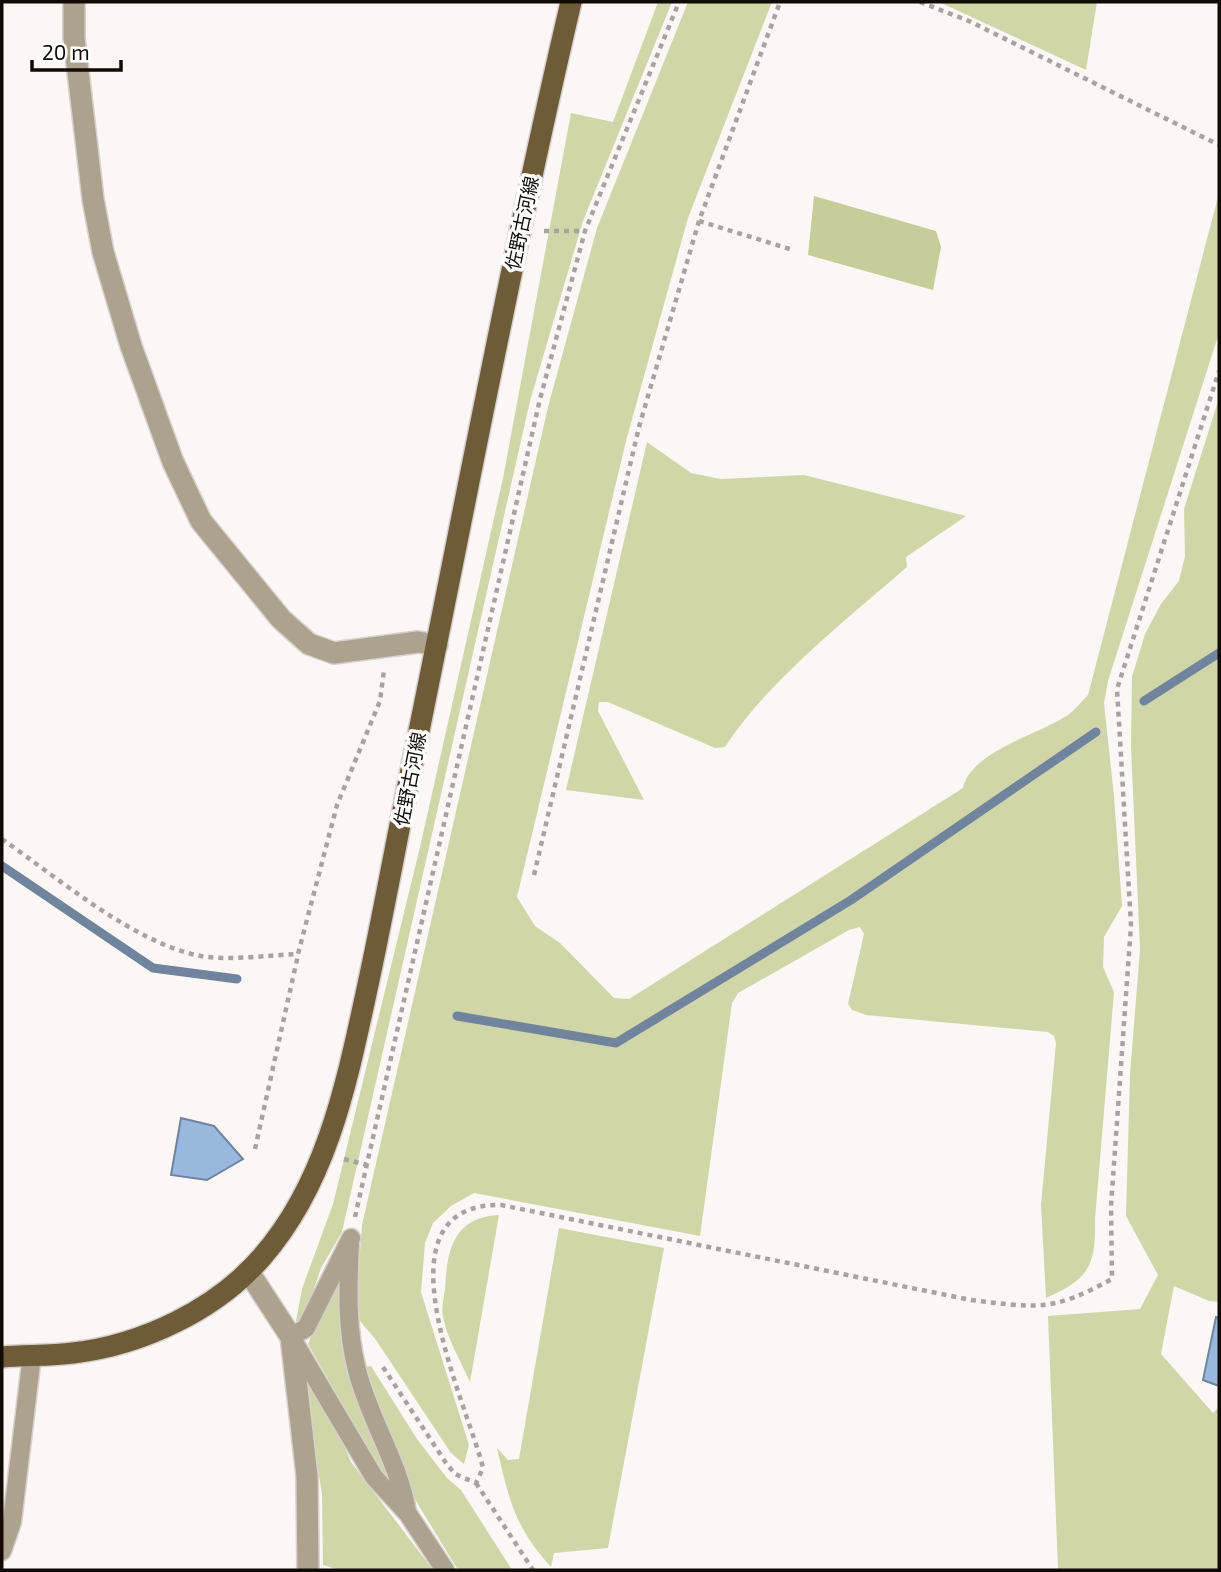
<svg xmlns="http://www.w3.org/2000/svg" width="1221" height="1572" font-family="'Exo 2','Noto Sans JP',sans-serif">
<rect width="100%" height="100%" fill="#fcf7f4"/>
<g fill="#d1d6a9">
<path d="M658,2H672L583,221L530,401L342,1232L321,1268L302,1324L296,1321L302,1289L333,1204L420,847L503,478L571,113L613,122Z"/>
<path d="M688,2H772L688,218L626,441L517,897L535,926L560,943L614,998L629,999L963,788C971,751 1040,734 1068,715C1076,709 1082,701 1088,695L1219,193V333L1108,681L1104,703L1114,796L1122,906L1104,937L1103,967L1114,992L1095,1219C1096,1266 1089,1279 1046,1298L1041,1205L1056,1043L1054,1036L1048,1032L866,1015L852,1010L848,1004L864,934L860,927L849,930L738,993L732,1003L700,1236L474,1193L451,1206L433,1223L425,1243L421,1292L469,1445L464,1464L451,1453L376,1340L360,1321L357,1291L362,1225L548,407L597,228Z"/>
<path d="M939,2H1097L1086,70Z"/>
<path d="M1219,398V1302L1209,1301L1174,1286L1161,1354L1213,1413L1219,1407V1570H1058L1048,1316L1140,1309L1158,1275L1126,1216L1130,1075L1140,949L1131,747L1132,677L1145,634L1161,604L1179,581L1185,556L1184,509Z"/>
<path d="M647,442L691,473L721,479L804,475L966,516L906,557L907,567C847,619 767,682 725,747L715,748L608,702H599L598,711L644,800L566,790Z"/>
<path d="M499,1215L470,1382C462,1363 446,1337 443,1316C441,1308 444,1297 445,1289C447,1249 454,1217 499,1215Z"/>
<path d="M559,1228L664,1248L608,1548L554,1553L551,1567C514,1526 509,1500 497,1448L508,1460L519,1459Z"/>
<path d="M342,1273L341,1343L352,1389L391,1478L384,1477L308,1344L336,1278Z"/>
<path d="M371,1366L417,1439L447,1478L461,1490L512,1570H458L416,1501L365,1367Z"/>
<path d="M302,1370L338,1431L351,1462L433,1570H339L323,1565L322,1494Z"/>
</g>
<path fill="#c7cc99" d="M814,196L936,231L941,247L933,290L808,255Z"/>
<g fill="#98b8e0" stroke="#70849e" stroke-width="2">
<path d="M181,1118L214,1126L243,1159L207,1180L171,1175Z"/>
<path d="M1216,1317L1219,1318V1386L1203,1380Z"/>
</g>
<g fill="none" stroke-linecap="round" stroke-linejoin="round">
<g stroke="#70849e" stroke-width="9">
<path d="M1144,701L1219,653"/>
<path d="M2,866L153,968L237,979"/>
<path d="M457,1016L616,1043L851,900L1096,732"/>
</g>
<g stroke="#d7d1ce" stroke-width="21">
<g id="lane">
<path d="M351,1238L306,1328L291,1337L374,1477L408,1514L445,1570"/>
<path d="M350,1242C348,1285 346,1328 357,1370C369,1419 399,1462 407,1512"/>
<path d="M2,1551L12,1522L32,1355"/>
</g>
</g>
<g stroke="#d7d1ce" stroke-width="24">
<g id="street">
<path d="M74,2V38L93,199L103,252L131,346L173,462L201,521L281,619L309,644L334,653L418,642L437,645"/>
<path d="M248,1271L291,1337L307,1476L308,1570"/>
</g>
</g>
<g stroke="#d7d1ce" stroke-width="24">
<path id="primary" d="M2,1357C25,1355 50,1356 73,1353C142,1345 216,1310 262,1257C326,1184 346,1086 366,994C382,921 395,848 410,775C463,517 511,258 571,2"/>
</g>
<g stroke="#a9a39f" stroke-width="4.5" stroke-dasharray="5 5" stroke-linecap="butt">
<path d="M920,2L969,21L1219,145"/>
<path d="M699,221L793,250"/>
<path d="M544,231H585"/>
<path d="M2,839C58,878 135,944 201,956C231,961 268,955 298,954L337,805L380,701L384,670"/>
<path d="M534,875L639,427L699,221L780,2"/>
<path d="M255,1149L298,955"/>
<path d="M344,1159L367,1165"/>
<path d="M355,1217L540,399L585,231L679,2"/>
<path d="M383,1367L446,1463L455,1474L476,1483L483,1468C468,1405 369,1203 501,1205L971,1300C1037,1308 1052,1312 1112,1279L1111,1206L1131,925L1117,689L1219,371"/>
<path d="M476,1483L533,1570"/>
</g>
<use href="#lane" stroke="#ada28e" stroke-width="18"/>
<use href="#street" stroke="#ada28e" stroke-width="21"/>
<use href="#primary" stroke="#6f5b38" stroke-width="21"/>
</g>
<g text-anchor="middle" stroke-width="7" stroke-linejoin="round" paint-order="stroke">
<g font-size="19" fill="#120a05" stroke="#fff">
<text transform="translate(522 223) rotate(-78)" y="7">佐野古河線</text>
<text transform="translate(410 779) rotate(-79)" y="7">佐野古河線</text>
</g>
</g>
<rect width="1221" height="1572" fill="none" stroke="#120a05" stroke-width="7"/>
<path d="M32 60v10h89v-10" fill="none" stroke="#120a05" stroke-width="3.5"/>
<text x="42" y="60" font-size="21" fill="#120a05" stroke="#ffffff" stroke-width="5" paint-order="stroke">20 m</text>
</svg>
